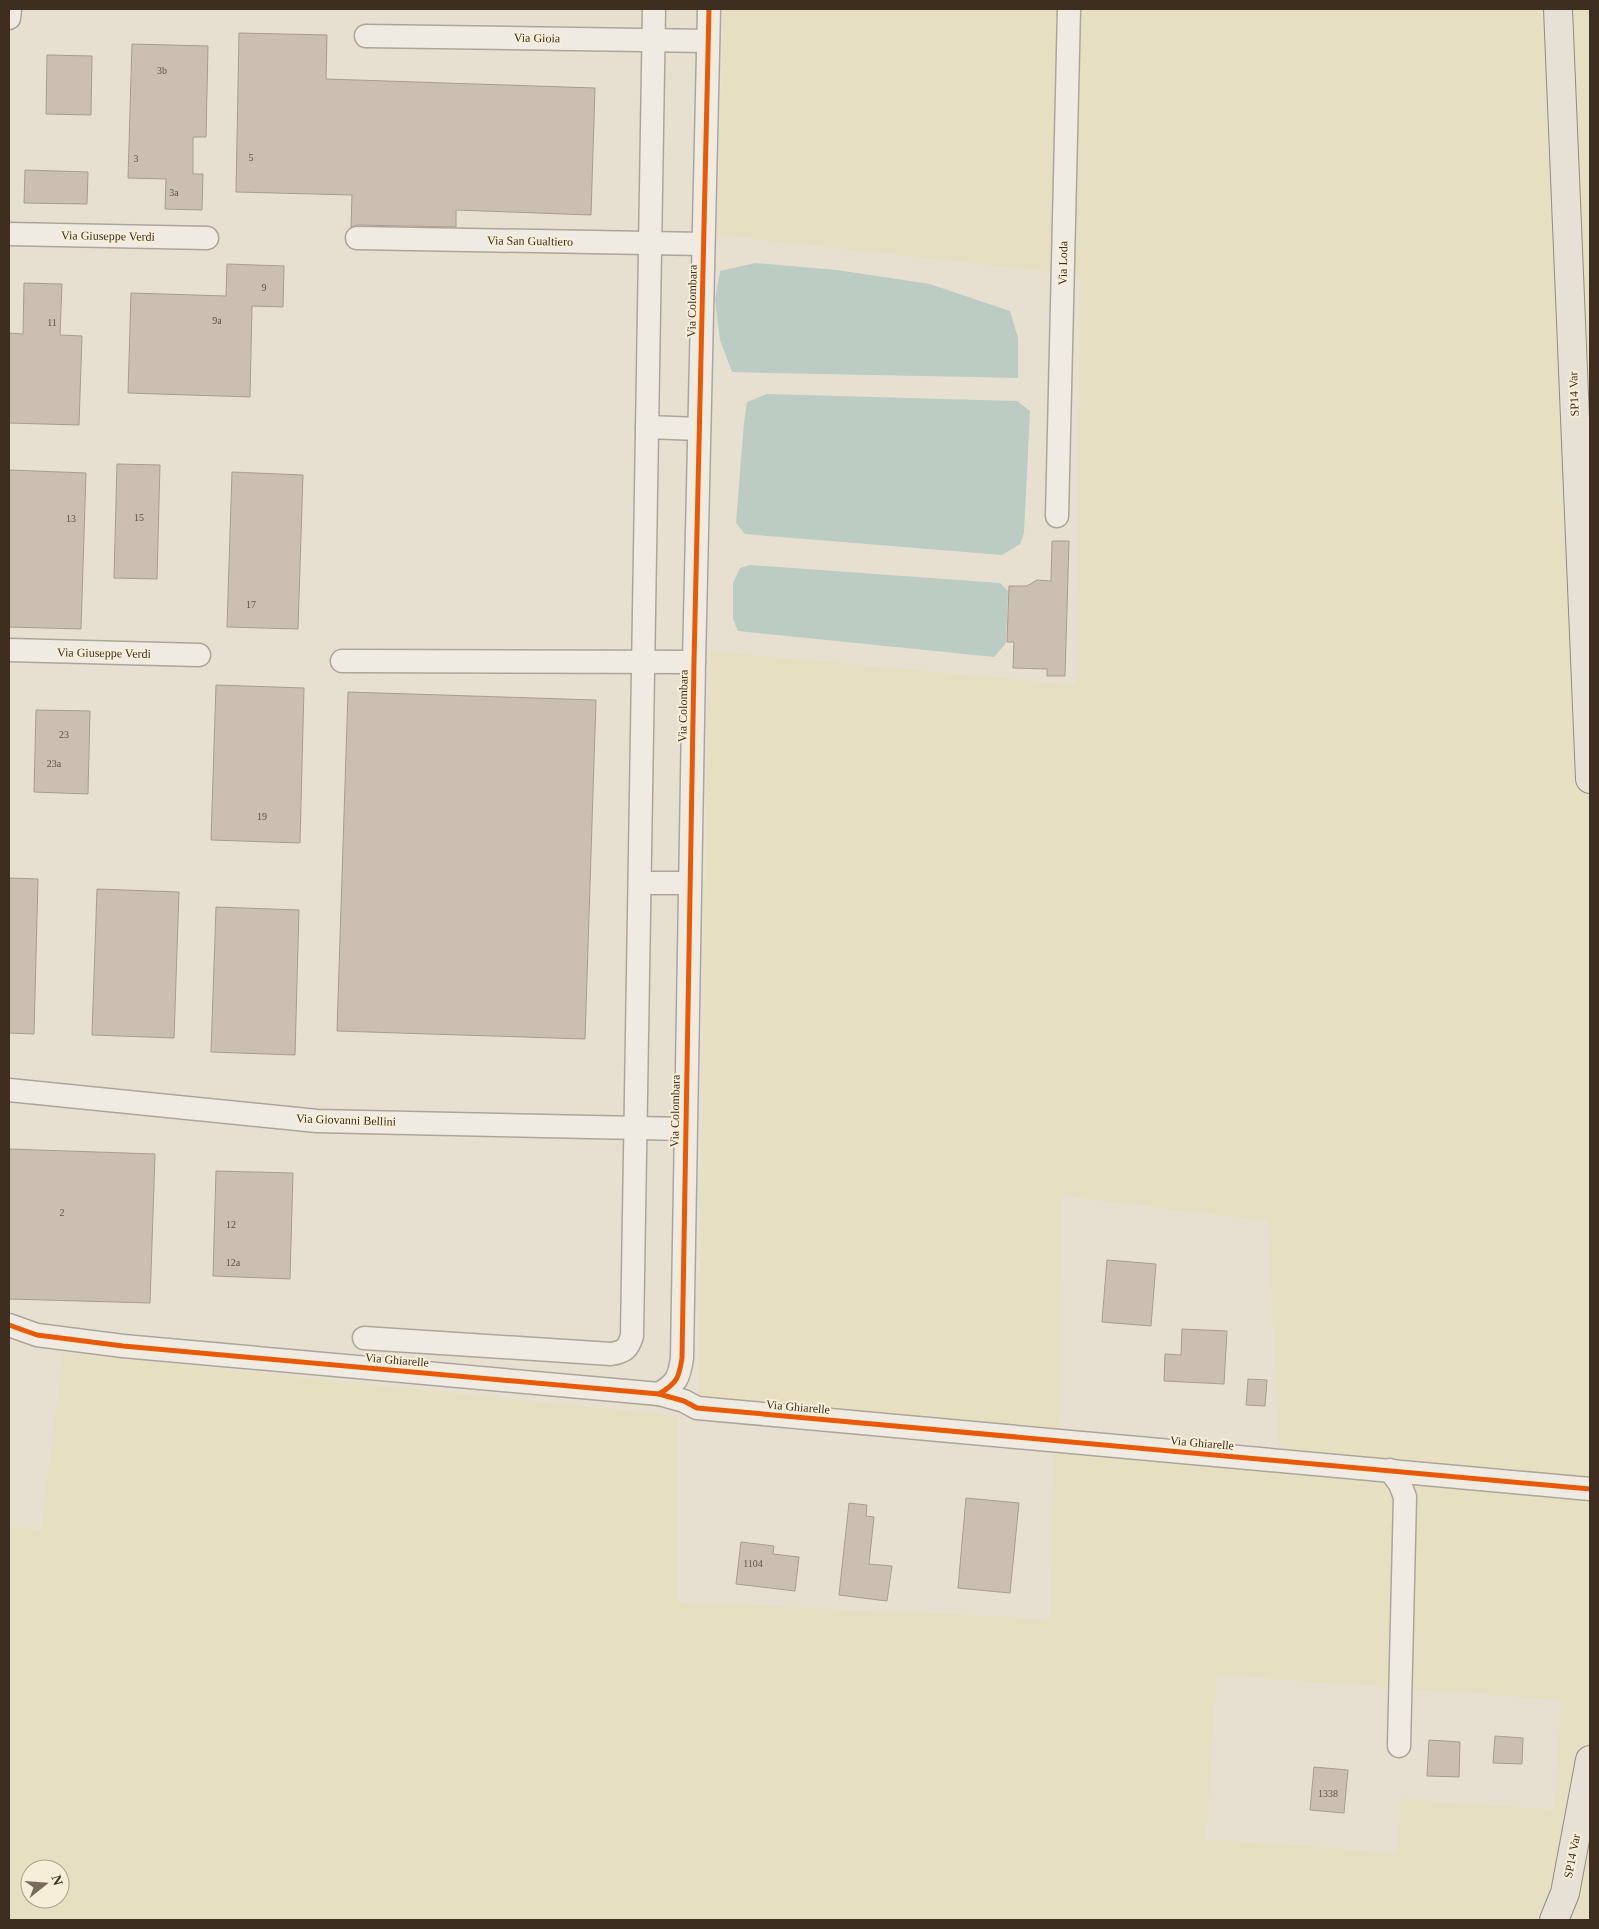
<svg xmlns="http://www.w3.org/2000/svg" width="1599" height="1929" font-family="'Times New Roman',serif">
<rect width="100%" height="100%" fill="#e7e0d1"/>
<path fill="#e6dfc2" fill-rule="evenodd" d="M723,9H1590V1920H9V1527L41,1530L63,1353L679,1416L677,1602L1050,1619L1054,1446L698,1399L708,651L1076,685L1080,275L717,235ZM1062,1196L1268,1221L1279,1449L1059,1428ZM1217,1675L1561,1700L1554,1810L1401,1799L1397,1853L1206,1839ZM30,1869H60V1899H30Z"/>
<g fill="#bcccc2">
<path d="M755,263L837,270L930,284L1010,311L1018,338V378L732,372L720,340L715,299L720,271Z"/>
<path d="M767,394L1017,401L1030,411L1024,533L1020,544L1002,555L745,534L736,523L744,422L747,402Z"/>
<path d="M750,565L1000,583L1008,591L1006,643L994,657L738,631L733,619V583L740,568Z"/>
</g>
<g fill="#cbbfb2" stroke="#a89c90">
<path d="M239,33L327,35L326,79L595,88L591,215L456,210V227L357,225L351,227L352,195L236,192Z"/>
<path d="M132,44L208,46L206,137H193V174H203L202,210L165,209L166,179L128,178Z"/>
<path d="M47,55L92,56L91,115L46,114Z"/>
<path d="M25,170L88,172L87,204L24,203Z"/>
<path d="M227,264L284,266L283,307L252,306L250,397L128,393L131,293L226,296Z"/>
<path d="M24,283L62,284L60,335L82,336L79,425L9,423V333L23,334Z"/>
<path d="M117,464L160,465L157,579L114,578Z"/>
<path d="M9,470L86,473L81,629L9,627Z"/>
<path d="M232,472L303,475L298,629L227,627Z"/>
<path d="M1052,541H1069L1065,676H1047V669L1013,668L1014,642H1007L1009,586H1027L1037,580L1051,581Z"/>
<path d="M216,685L304,688L300,843L211,840Z"/>
<path d="M348,692L596,700L585,1039L337,1031Z"/>
<path d="M36,710L90,711L88,794L34,792Z"/>
<path d="M9,878L38,879L34,1034L9,1033Z"/>
<path d="M97,889L179,892L174,1038L92,1035Z"/>
<path d="M216,907L299,910L295,1055L211,1052Z"/>
<path d="M9,1149L155,1154L150,1303L9,1299Z"/>
<path d="M216,1171L293,1173L290,1279L213,1276Z"/>
<path d="M1107,1260L1156,1264L1151,1326L1102,1322Z"/>
<path d="M1182,1329L1227,1331L1224,1384L1164,1381L1165,1354L1181,1355Z"/>
<path d="M1248,1379L1267,1380L1265,1406L1246,1405Z"/>
<path d="M966,1498L1019,1503L1010,1593L958,1588Z"/>
<path d="M849,1503L867,1505L866,1516L874,1517L869,1564L892,1566L887,1601L839,1595Z"/>
<path d="M741,1542L774,1546L773,1554L799,1557L795,1591L736,1584Z"/>
<path d="M1495,1736L1523,1738L1522,1764L1493,1763Z"/>
<path d="M1429,1740L1460,1742L1459,1777L1427,1776Z"/>
<path d="M1314,1767L1348,1770L1344,1813L1310,1810Z"/>
</g>
<g fill="none" stroke-linecap="round" stroke-linejoin="round">
<g stroke="#ada599" stroke-width="25">
<g id="minor">
<path d="M9,18L10,9"/>
<path d="M366,36L708,41"/>
<path d="M9,234L207,238"/>
<path d="M357,238L703,244"/>
<path d="M647,427L699,429"/>
<path d="M1057,516L1069,9"/>
<path d="M9,650L199,655"/>
<path d="M342,661L694,662"/>
<path d="M640,883H689"/>
<path d="M9,1090L317,1121L685,1129"/>
<path d="M9,1325L37,1335L123,1346L659,1394L684,1401L697,1408L1590,1489"/>
<path d="M364,1338L611,1354C624,1352 628,1349 632,1336L654,9"/>
<path d="M659,1394C677,1383 679,1378 682,1358L694,662L709,9"/>
<path d="M1390,1470L1400,1484L1405,1497L1399,1746"/>
</g>
</g>
<g stroke="#928b80" stroke-width="30">
<g id="major">
<path d="M1558,9L1590,779"/>
<path d="M1554,1920L1565,1893L1590,1760"/>
</g>
</g>
<use href="#minor" stroke="#efebe3" stroke-width="22"/>
<use href="#major" stroke="#e6e1d4" stroke-width="28"/>
<g stroke="#f7eed8" stroke-width="8">
<g id="cycleway">
<path d="M9,1325L37,1335L123,1346L659,1394L684,1401L697,1408L1590,1489"/>
<path d="M659,1394C677,1383 679,1378 682,1358L694,662L709,9"/>
</g>
</g>
<use href="#cycleway" stroke="#e8590c" stroke-width="5"/>
</g>
<g text-anchor="middle" stroke-width="4" stroke-linejoin="round" paint-order="stroke">
<g font-size="10" fill="#605244">
<text x="162" y="74">3b</text>
<text x="251" y="161">5</text>
<text x="136" y="162">3</text>
<text x="174" y="196">3a</text>
<text x="264" y="291">9</text>
<text x="217" y="324">9a</text>
<text x="52" y="326">11</text>
<text x="139" y="521">15</text>
<text x="71" y="522">13</text>
<text x="251" y="608">17</text>
<text x="64" y="738">23</text>
<text x="54" y="767">23a</text>
<text x="262" y="820">19</text>
<text x="62" y="1216">2</text>
<text x="231" y="1228">12</text>
<text x="233" y="1266">12a</text>
<text x="753" y="1567">1104</text>
<text x="1328" y="1797">1338</text>
</g>
<g font-size="12" fill="#3d2e20" stroke="#f7eed8">
<text transform="translate(537 38) rotate(1)" y="4">Via Gioia</text>
<text transform="translate(108 236) rotate(1)" y="4">Via Giuseppe Verdi</text>
<text transform="translate(530 241) rotate(1)" y="4">Via San Gualtiero</text>
<text transform="translate(1063 263) rotate(-89)" y="4">Via Loda</text>
<text transform="translate(692 301) rotate(-89)" y="4">Via Colombara</text>
<text transform="translate(1574 394) rotate(-92)" y="4">SP14 Var</text>
<text transform="translate(104 653) rotate(1)" y="4">Via Giuseppe Verdi</text>
<text transform="translate(683 706) rotate(-89)" y="4">Via Colombara</text>
<text transform="translate(675 1111) rotate(-89)" y="4">Via Colombara</text>
<text transform="translate(346 1120) rotate(2)" y="4">Via Giovanni Bellini</text>
<text transform="translate(397 1360) rotate(5)" y="4">Via Ghiarelle</text>
<text transform="translate(798 1407) rotate(5)" y="4">Via Ghiarelle</text>
<text transform="translate(1202 1443) rotate(5)" y="4">Via Ghiarelle</text>
<text transform="translate(1572 1856) rotate(-79)" y="4">SP14 Var</text>
</g>
</g>
<rect width="1599" height="1929" fill="none" stroke="#3d2e20" stroke-width="20"/>
<g transform="translate(45 1884) rotate(73)"><circle r="24" fill="#f7eed8" stroke="#ada18e"/>
<path d="M0-4L9 19L0 12L-9 19Z" fill="#786c5e"/>
<text y="-8" font-size="14" font-weight="bold" text-anchor="middle" fill="#3d2e20">N</text>
</g>
</svg>
